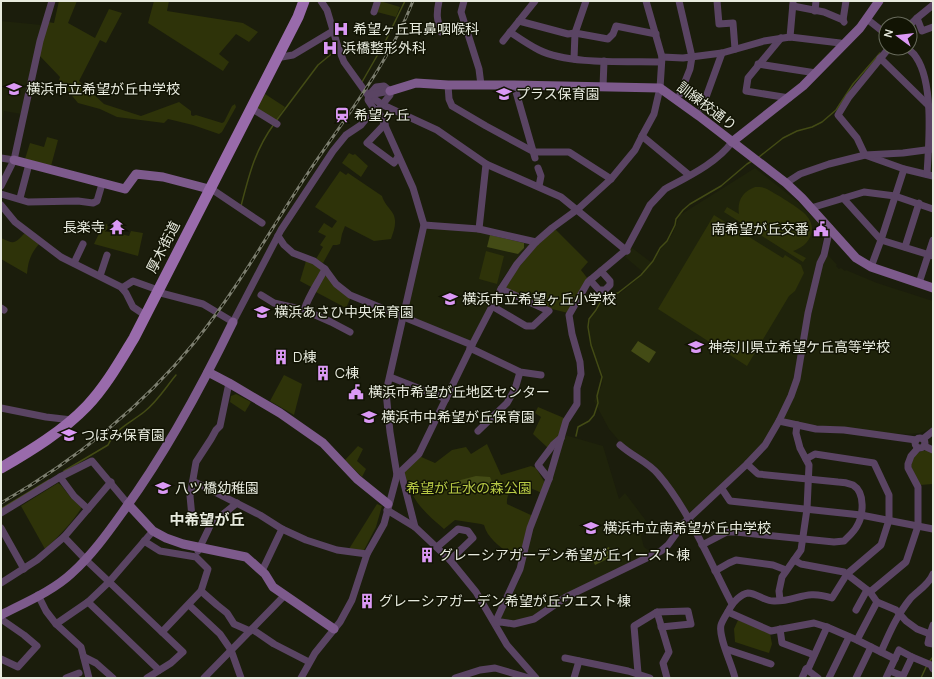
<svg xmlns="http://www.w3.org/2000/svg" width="934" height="679" font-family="Manrope,'Noto Sans JP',sans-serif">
<rect width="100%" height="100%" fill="#1b1d0c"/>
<g fill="#1f230b">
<path d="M1,21L42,25L21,114L4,111L1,127Z"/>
<path d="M755,168L798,202L819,224L816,228L824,237L812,286L795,378L789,397L764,442L746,461L689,516L658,468L621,443L609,429L594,401L602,385L603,376L595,355L589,334L590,319L597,310L601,302L607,297L619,294L628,287L644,273L624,256L631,247L652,263L660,250L672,235L680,215Z"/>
<path d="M425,226L478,230L530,242L529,245L516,260L501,281L471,342L404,316Z"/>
<path d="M828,255L837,265L836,266L839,269L841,268L845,271L846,270L877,283L933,301V428L920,433L907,434L869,432L818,427L785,420L783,418L802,358L822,264Z"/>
<path d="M565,435L603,446L619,499L625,493L650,526L641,536L644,547L651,552L564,595L532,617L514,622L502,620L501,617L504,607L520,579L532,529L547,494Z"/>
</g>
<g fill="#2e3309">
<path d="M59,1H77L68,23L95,38L109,9L122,13L106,43L100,40L79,81L104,104L141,116L179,102L191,111V115L193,116L196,115L222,123L224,122L232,106L235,104L236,107L222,132L219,134L193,125L168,119L164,123L117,117L100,109L78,103L59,80L60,77L39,55L48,22L54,23Z"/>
<path d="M154,1H169L167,11L243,23L258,32L249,42L236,34L219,54L229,62L223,71L148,23Z"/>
<path d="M380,1L400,7L396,17L377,12Z"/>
<path d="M265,94L285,107L276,120L256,109Z"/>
<path d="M47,137L58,140L51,166L25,159L30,143L44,147Z"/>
<path d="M349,153L353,155L355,154L368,166L361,177L342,163Z"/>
<path d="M340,171L346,175L348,173L382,196C384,203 388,206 392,212C398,221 394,230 391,239L374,241L345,226L342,234L340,244L337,245H333L323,263L316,259L323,247L320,245L326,236L318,232L324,223L332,228L337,221L315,207Z"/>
<path d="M755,187C759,187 763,187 767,189C776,194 800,208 806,215C819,229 809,246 793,251L806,258L803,262L724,212L727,207L739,214C737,201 742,192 755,187Z"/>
<path d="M714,215L783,258L785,255L801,265L804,273L795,291L789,296L747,366L658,309Z"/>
<path d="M104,223L108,225L107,231L120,236L121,234L129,236L131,231L143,233L138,256L94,244Z"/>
<path d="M555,229L588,262L581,270L588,279L573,300L568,313L552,309L505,288C520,264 534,247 555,229Z"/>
<path d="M25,233L39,244C31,253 28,261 27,274L1,259V238C15,245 15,243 25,233Z"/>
<path d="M486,251L504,256L497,284L479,279Z"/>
<path d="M306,261L323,269L313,288L300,281Z"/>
<path d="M325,271L351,297L346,308L314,291Z"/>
<path d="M284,375L302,384L294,415L270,401Z"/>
<path d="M236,394L251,402L245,412L230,402L231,396Z"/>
<path d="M538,407L564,418L558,440L548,448L533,434L541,417L535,413Z"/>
<path d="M487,444L501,475L531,466L536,468L545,483L542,493L528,487V486L516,482C511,486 506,497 507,504L533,516L519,561C507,551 488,541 484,525L481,524L455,520L444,529C424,512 411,500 404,473L419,456L435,463L452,450L466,447L471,454Z"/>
<path d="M358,446L363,449L357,461L366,469L362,477L345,460Z"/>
<path d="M927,450L933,452V484L920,485L911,466C914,456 915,452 927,450Z"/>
<path d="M58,483L61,485L71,498L82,507C72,523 59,536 45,549L21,506Z"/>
<path d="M377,504L382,506L376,527L363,552L349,549Z"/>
<path d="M738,620L770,633L772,644L769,653L735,642L734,629Z"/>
</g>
<g fill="#434b15">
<path d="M490,235L524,243V248L518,254L487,247Z"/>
<path d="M638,341L656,352L649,363L631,351Z"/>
<path d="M476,476L490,477L493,484L469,492L456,494L453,489V482Z"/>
<path d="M609,547L613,556L595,565L591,556Z"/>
</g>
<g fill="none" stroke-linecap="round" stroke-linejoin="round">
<g stroke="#434b15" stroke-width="1.5">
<path d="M362,82L385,42L405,1"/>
<path d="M276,121L318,65L335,51"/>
<path d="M759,157L783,138L797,131L812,127L822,122L836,110L853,84L880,53"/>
<path d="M241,206C249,175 255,150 274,124"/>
<path d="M576,436L578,427L589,421L594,415L598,403L597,396L602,377L591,345L588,327L589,319L596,310L601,301L606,296L618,293L641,275L653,261L660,248L667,241L675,225L676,219L683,210L690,204L721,186L747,164L752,161"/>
<path d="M64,471L108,445C116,428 130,423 144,412C157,402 166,387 176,375"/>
<path d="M1,509L49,480"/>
<path d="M929,662L933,657"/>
<path d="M921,678L927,665"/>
</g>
<g stroke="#5a4463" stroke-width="7">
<path d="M321,1L327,10L338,47L344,62L367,94L383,105L437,130L486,164L561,197L627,251"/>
<path d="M439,1C436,15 437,19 441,32L465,25"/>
<path d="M464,1L461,12L479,69L481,85"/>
<path d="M679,1L692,57L690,69L680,94"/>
<path d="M717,1L719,24L733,23L735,49"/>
<path d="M793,6L824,12L843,20"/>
<path d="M815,11L816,1"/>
<path d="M374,12L377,3"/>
<path d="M917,18L922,31L933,27"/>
<path d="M867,19L886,34"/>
<path d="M519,21L568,34L575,33L608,39L613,34L616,26L656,34"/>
<path d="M844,22L843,20L846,1"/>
<path d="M910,25L917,18L933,5"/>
<path d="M510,32C519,38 529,45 539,50C569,65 627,61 661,62"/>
<path d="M790,37L793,3"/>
<path d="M781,38L748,78L746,91L789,98"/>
<path d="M503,41L535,1"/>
<path d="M889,48L849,97L838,115L857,138L865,155L904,169L933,176"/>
<path d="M907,48C910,51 914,53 916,57C934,83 929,142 927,174"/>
<path d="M662,57L683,58L722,53L764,41L790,37L840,43L844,45"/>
<path d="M276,58L293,55L333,31"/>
<path d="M880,58L929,106"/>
<path d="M574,59L575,33L586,1"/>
<path d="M758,64L816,73"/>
<path d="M448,85L449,99L452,106L486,126L534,152H569L611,179"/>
<path d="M514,85L535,158"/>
<path d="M384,86L390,91V95L378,110L374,109L368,100L369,95L376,87Z"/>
<path d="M603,87L604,61"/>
<path d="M369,95L390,91"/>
<path d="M251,108L277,124"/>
<path d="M702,108L722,53"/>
<path d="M385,124L367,143L394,163L398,157"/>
<path d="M642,136L689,175"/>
<path d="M1,158L14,160"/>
<path d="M538,168L541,176L539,186"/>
<path d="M786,183L800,174L829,164L865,155L903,153L933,149"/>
<path d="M1,186L14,160L40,41L52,1"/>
<path d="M210,188L262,223"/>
<path d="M1,194L28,202L78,201L93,203L97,201L102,184"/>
<path d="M20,198L29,164"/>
<path d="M843,198L881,240L933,256"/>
<path d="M1,205L15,222L61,257L121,287L126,293L133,307L145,315"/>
<path d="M811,208L864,192L895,196L933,209"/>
<path d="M424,225L479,229L536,242"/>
<path d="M479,229L486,164"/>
<path d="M278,236L284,245L293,253L314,261L325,269C318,283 309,295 304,310"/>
<path d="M905,247L919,203"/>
<path d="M74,263L83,244"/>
<path d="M871,267L881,240L904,169"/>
<path d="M325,269L336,284L350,295L472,345"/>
<path d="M100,276L107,255"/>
<path d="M590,280L599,290H605L610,285V281L601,271"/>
<path d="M919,283L933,240"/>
<path d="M122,288L133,281L158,290"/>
<path d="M157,292L203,304L233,322L281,230L333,151L346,135L361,125L374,109"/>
<path d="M261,295L274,303L304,310L331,322L350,332"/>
<path d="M492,306L526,326H533L549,311L501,289"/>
<path d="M1,308L4,310"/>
<path d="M470,348L520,372L541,375"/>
<path d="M390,377L446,399"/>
<path d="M1,408L46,417L72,420"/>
<path d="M779,421L816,429L844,430L916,440"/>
<path d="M478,431L507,403L515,389L520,372"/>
<circle cx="920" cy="443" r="5"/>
<path d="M923,439L933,431"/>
<path d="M620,445C632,456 648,462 658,474C689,510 710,562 732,604"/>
<path d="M924,446L933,450"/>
<path d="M401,472L415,527"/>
<path d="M397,475L419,454L472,345L501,289L517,264L536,242L552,228L578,209L611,179L635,150L642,136L654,114L660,88L662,57L646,1"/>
<path d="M60,477L74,496L88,509"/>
<path d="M549,479L538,465L553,445L561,438"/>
<path d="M193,481L260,515L282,529L306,540L337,550L367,554"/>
<path d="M722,489L730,501L861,515L933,529"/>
<path d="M387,510L415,527L450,560L476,592L507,645L536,678"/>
<path d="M1,513L60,477L92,461L128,504"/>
<path d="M211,524L192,517L190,496L196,462L211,439L216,430L220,426L229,383"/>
<path d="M1,528L24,569"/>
<path d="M64,537L85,559L183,652L171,663L147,678"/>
<path d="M144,541L160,551L196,557L208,569L201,591L162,632"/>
<path d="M702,545L727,532H736L834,542L844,541C849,536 854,532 857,526C863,516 866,493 853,485C848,483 843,482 838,482L758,474L747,464"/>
<path d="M437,547L458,529L468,531L473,538L450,560"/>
<path d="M198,551L211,524L237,503"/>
<path d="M794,560L801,564L844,572L870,592L877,602L896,610L906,621L917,629L930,634L933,625"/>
<path d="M262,571L282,529"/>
<path d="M715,571L729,563L736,560L773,565L786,570"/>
<path d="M1,583L37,560L64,537L111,482"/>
<path d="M201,591L217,605L227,613L234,624L250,631"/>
<path d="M870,592L906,562L918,526V487L908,468V464L911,456L918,448"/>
<path d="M38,595L46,611L56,624L81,647L89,678"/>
<path d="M780,600L779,591L782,577L801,550L807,509L809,465L800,448L796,433L797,425"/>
<path d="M88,602L159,670"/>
<path d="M189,605L220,634L231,650L241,678"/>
<path d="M856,610L867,590"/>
<path d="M657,612L669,652L663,663L667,678"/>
<path d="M728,612L771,631L814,623L827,627L857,640L895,659"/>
<path d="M1,619L24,635L37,646L18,667L1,659"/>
<path d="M495,623L520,569L530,528L549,479L566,421L577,404V388L581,374L580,362L572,334L569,315L588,282L626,250L650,205L665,189C687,177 717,163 732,142"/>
<path d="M495,623L501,622L514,624L534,619L566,597L661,551L668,545L684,523L747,464L765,445L779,421L791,396L797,379L808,313L820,263L824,255L830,228"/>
<path d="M56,624L88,602L109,582L153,531"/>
<path d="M252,629L274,644L309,662"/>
<path d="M780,629L782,643L814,655"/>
<path d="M930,634L928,643L933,644"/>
<path d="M857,640L877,602"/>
<path d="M726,649L771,664"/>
<path d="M881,652C889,634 897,615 910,599C917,591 929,585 933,574"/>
<path d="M84,657L96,663L113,678"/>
<path d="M912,657L931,665L933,669"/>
<path d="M565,658L628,671L650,678"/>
<path d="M806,669L818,678"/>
<path d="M638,673L634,626L657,612L688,611L691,624L661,627"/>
<path d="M66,678L79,673"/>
<path d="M204,678L285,595"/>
<path d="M301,678L315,653L340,622L352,600L367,554L384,524L397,475L390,432L386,392L424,225L413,188L378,110"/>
<path d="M455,678L480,670L495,668L529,678"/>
<path d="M574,678L579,661"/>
<path d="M735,678C732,664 718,637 721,625C723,619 727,614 730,608C733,602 741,594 748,593C757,593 765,602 775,601C798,601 805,589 832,598L847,574L881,545L889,520V495L874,463L815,454L806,459"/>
<path d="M802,678L806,669L809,667L827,627"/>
<path d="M829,678L849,637"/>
<path d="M856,678L871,647"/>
<path d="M886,678L899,650L912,657L903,676L890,671"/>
</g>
<g stroke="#7d5a8c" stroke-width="9">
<path d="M390,91L416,83L448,85H514L660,88L699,116L786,183L802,198L856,258L871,267L933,288"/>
<path d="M732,142L803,86L860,28L879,1"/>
<path d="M14,160L125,189L136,174L163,177L209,189"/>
<path d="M208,372L229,383L280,413L323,443L357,479L388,504"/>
<path d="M128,504L153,531L166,538L183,544L246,557L265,574L273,587L334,629"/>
<path d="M1,615C24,603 53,591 72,573C91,556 107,534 122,513C166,453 201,388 233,322"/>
</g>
<path stroke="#996bab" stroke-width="11" d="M1,468C32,450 63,431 87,406C106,386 120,361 134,338L298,17L304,1"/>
<g stroke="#7c7e6f" stroke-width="3">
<path id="rail" d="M1,503C74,461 140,409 194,343C237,290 270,230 308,173C345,118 389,63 413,1"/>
</g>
<use href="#rail" stroke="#121404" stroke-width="1.5" stroke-dasharray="4.5" stroke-linecap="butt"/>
</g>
<defs>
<g id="hospital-bare" transform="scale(1.2)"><path d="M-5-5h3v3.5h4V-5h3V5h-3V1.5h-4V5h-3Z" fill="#db99f5" stroke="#121404" stroke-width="2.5" paint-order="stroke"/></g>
<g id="school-bare" transform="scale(1.2)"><path d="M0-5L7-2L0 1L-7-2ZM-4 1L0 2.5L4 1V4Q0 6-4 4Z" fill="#db99f5" stroke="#121404" stroke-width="2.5" paint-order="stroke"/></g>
<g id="station-bare" transform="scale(1.2)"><path d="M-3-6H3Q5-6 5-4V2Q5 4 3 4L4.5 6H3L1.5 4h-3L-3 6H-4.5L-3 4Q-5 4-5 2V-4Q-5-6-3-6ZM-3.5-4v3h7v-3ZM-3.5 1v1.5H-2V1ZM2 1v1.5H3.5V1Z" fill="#db99f5" stroke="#121404" stroke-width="2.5" paint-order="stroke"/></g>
<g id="temple-bare" transform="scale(1.2)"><path d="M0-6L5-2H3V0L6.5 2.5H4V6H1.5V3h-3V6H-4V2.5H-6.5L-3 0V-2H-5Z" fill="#db99f5" stroke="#121404" stroke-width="2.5" paint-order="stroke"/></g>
<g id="civic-bare" transform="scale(1.2)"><path d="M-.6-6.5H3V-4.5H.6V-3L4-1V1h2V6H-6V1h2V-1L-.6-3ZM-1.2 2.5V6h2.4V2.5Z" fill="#db99f5" stroke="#121404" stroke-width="2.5" paint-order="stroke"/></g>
<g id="building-bare" transform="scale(1.2)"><path d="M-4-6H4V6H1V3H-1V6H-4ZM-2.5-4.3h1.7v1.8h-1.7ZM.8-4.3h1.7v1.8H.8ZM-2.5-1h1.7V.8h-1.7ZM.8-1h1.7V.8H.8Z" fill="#db99f5" stroke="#121404" stroke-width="2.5" paint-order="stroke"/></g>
</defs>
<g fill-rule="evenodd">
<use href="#hospital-bare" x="341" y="29"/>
<use href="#hospital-bare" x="330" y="48"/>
<use href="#school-bare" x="14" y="89"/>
<use href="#school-bare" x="504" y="94"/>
<use href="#station-bare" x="342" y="115"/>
<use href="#temple-bare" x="117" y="227"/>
<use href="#civic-bare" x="821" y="229"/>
<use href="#school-bare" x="450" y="299"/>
<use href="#school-bare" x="262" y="312"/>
<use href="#school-bare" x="696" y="347"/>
<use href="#building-bare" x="281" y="357"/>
<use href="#building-bare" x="323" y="373"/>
<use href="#civic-bare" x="356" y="392"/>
<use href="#school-bare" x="369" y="417"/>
<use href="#school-bare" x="69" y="435"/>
<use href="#school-bare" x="163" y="488"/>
<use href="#school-bare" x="591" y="528"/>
<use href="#building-bare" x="427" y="555"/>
<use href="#building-bare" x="367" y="601"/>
</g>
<g text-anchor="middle" stroke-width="3" stroke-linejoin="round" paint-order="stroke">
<g font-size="14" fill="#e7eade" stroke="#121404" text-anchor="start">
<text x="353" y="34">希望ヶ丘耳鼻咽喉科</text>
<text x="342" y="53">浜橋整形外科</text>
<text x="26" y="94">横浜市立希望が丘中学校</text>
<text x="516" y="99">プラス保育園</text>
<text x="354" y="120">希望ヶ丘</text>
<text x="105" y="232" text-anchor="end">長楽寺</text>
<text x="809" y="234" text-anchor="end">南希望が丘交番</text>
<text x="462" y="304">横浜市立希望ヶ丘小学校</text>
<text x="274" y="317">横浜あさひ中央保育園</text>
<text x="708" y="352">神奈川県立希望ケ丘高等学校</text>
<text x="293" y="362">D棟</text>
<text x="335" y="378">C棟</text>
<text x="368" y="397">横浜市希望が丘地区センター</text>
<text x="381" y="422">横浜市中希望が丘保育園</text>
<text x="81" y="440">つぼみ保育園</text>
<text x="175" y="493">八ツ橋幼稚園</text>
<text x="603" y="533">横浜市立南希望が丘中学校</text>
<text x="439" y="560">グレーシアガーデン希望が丘イースト棟</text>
<text x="379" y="606">グレーシアガーデン希望が丘ウエスト棟</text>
</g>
<g font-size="14" fill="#e7eade" stroke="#121404">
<text transform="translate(707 106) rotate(37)" y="5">訓練校通り</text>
<text transform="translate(163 247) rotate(-63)" y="5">厚木街道</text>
</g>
<g font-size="14" fill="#b8ca45" stroke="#121404">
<text x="469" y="493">希望が丘水の森公園</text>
</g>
<g font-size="15" font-weight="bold" fill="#e7eade" stroke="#121404">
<text x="207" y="525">中希望が丘</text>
</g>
</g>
<rect width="934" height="679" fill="none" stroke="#e7eade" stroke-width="4"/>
<g transform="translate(898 36) rotate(285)"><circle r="19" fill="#121404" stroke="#676a5b"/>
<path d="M0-3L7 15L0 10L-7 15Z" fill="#db99f5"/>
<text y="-6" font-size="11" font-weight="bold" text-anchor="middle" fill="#e7eade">N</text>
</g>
</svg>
